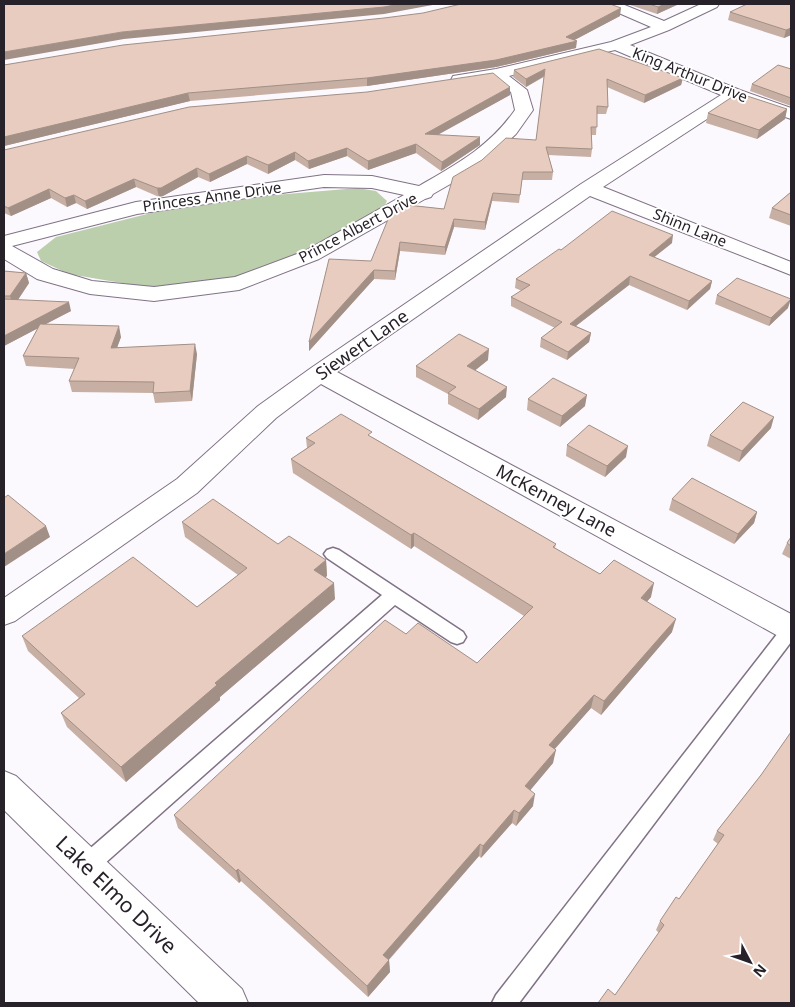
<svg xmlns="http://www.w3.org/2000/svg" width="795" height="1007" font-family="'Noto Sans',sans-serif">
<rect width="100%" height="100%" fill="#fcf9fe"/>
<path fill="#bbcfac" d="M358,188L376,191L387,201L383,208L308,251L253,275L151,288L69,274L41,261L37,252L56,237L151,213L275,195Z"/>
<g fill="none" stroke-linecap="round" stroke-linejoin="round">
<g stroke="#807286" stroke-width="3">
<g id="lane">
<path d="M333,548L339,550L463,632L466,637L463,642L457,644L451,642L395,605L94,873L86,876L78,873L75,866L78,859L382,595L327,558L324,554L327,550Z"/>
<path d="M791,622V642L519,1003H492L496,995L785,624Z"/>
</g>
</g>
<g stroke="#807286" stroke-width="2">
<path id="street" d="M603,4H622L664,21L701,4H719L717,7L669,30L630,45L740,90L791,108V119L736,100L603,187L791,262V275L590,196L337,372L791,614V640L780,637L321,384L276,418L197,493L15,621L4,625V598L177,479L258,406L311,368L581,184L721,95L615,50L509,76L527,90L533,110L516,134L480,167L433,194L431,197L425,199L319,259L239,290L154,301L90,294L37,279L4,259V236L136,202L324,175L372,176L419,186C457,164 489,147 515,110L511,92L493,79L459,85L453,84L451,80L453,76L496,69L611,42L651,27L605,7ZM324,187L372,188L404,195L305,251L235,277L154,287L92,281L53,269L12,246L137,214Z"/>
</g>
<g stroke="#807286" stroke-width="2">
<path id="secondary" d="M4,771L16,776L242,989L248,1003H199L4,810Z"/>
</g>
<use href="#lane" fill="#fff" fill-rule="evenodd"/>
<use href="#street" fill="#fff" fill-rule="evenodd"/>
<use href="#secondary" fill="#fff" fill-rule="evenodd"/>
</g>
<g fill="#c7afa4">
<path d="M627,4H679L657,14Z"/>
<path d="M791,4V35L784,38L728,20L730,12Z"/>
<path d="M620,16L574,40L576,48L496,67L367,86L190,101L4,146V65Z"/>
<path d="M791,69V106L750,91L752,84Z"/>
<path d="M514,70L683,78L681,85L644,103L607,87L608,107L606,114H597L596,135H591L592,149L591,157L548,155L553,172L552,180H522L519,203L492,201L485,230L454,227L445,255L400,251L395,280L374,279L309,351V342L371,261L407,205L444,209L536,140L544,77L526,87L513,77Z"/>
<path d="M510,95L438,134L480,145L441,171L416,153L368,170L347,156L309,169L295,160L268,174L247,164L210,182L198,177L163,196L159,197L136,187L87,209L76,203L67,207L51,198L11,216L4,213V150Z"/>
<path d="M787,109L785,119L757,139L706,123L708,113Z"/>
<path d="M791,192V226L769,218L772,208Z"/>
<path d="M672,243L654,257L712,281L710,289L687,310L629,285L576,326L591,333L589,342L567,360L540,347L541,338L555,328L511,306V297L522,291L515,288L516,279L561,250Z"/>
<path d="M4,271L26,273L29,283L18,300L71,311L45,324L121,337L117,347L197,354L192,401L155,403L153,393L72,392L69,381L75,369L26,366L23,356L38,328L4,346Z"/>
<path d="M717,295L788,308L769,326L715,304Z"/>
<path d="M488,360L475,370L506,397L478,420L448,404V394L416,377V366Z"/>
<path d="M528,399L585,406L560,427L527,410Z"/>
<path d="M771,428L739,462L707,446L710,435Z"/>
<path d="M372,437L556,544L555,548L600,574L651,597L647,602L672,632L601,715L591,708L554,749L553,763L530,790L533,806L516,826L512,823L481,858L479,856L389,960L390,972L368,997L241,881L239,883L178,828L174,815L406,634L477,663L524,616L414,546L411,549L293,473L291,459L307,448L306,438Z"/>
<path d="M567,445L626,457L605,477L566,456Z"/>
<path d="M672,499L757,512L754,523L734,544L669,510Z"/>
<path d="M182,522L278,544L326,560L327,576L325,577L335,599L220,697V700L126,782L67,727L61,713L79,698L28,651L22,636L197,607L238,575L185,537Z"/>
<path d="M791,537V559L782,554L787,543Z"/>
<path d="M761,775L791,1003L615,995L659,933L656,930L660,921L679,899L718,844L713,840L717,831Z"/>
</g>
<g fill="#a28f86">
<path d="M400,4H438L384,14L124,39L4,60V52L122,32Z"/>
<path d="M665,4H679L657,14L658,7Z"/>
<path d="M621,8L620,16L569,43L577,41L576,48L496,67L367,86V78L566,37Z"/>
<path d="M791,28V35L784,38L786,30Z"/>
<path d="M545,69L544,76L526,87V79Z"/>
<path d="M683,78L681,85L644,103L645,95Z"/>
<path d="M510,87V95L425,142V134Z"/>
<path d="M188,93L190,101L4,146V137Z"/>
<path d="M787,109L785,119L757,139L759,130Z"/>
<path d="M480,137V145L441,171L442,162Z"/>
<path d="M416,144V153L368,170V161Z"/>
<path d="M347,148V156L309,169L308,161Z"/>
<path d="M295,152V160L268,174V165Z"/>
<path d="M247,156V164L210,182L209,174Z"/>
<path d="M197,168L198,177L163,196L159,197L157,188Z"/>
<path d="M134,179L136,187L87,209L85,201Z"/>
<path d="M49,189L51,198L11,216L8,208Z"/>
<path d="M493,193L492,201L485,230V222Z"/>
<path d="M74,195L76,203L67,207L65,198Z"/>
<path d="M454,219V227L445,255V247Z"/>
<path d="M673,235L672,243L647,263L649,255Z"/>
<path d="M400,242V251L395,280V271Z"/>
<path d="M374,270V279L309,351V342Z"/>
<path d="M26,273L29,283L13,307L10,296Z"/>
<path d="M630,276L629,285L568,332L570,324Z"/>
<path d="M712,281L710,289L687,310L689,301Z"/>
<path d="M791,299L788,308L769,326L771,318Z"/>
<path d="M69,302L71,311L4,346V336Z"/>
<path d="M119,326L121,337L113,359L111,348Z"/>
<path d="M591,333L589,342L567,360L568,352Z"/>
<path d="M195,344L197,354L192,401L190,391Z"/>
<path d="M489,349L488,360L467,377V366Z"/>
<path d="M507,387L506,397L478,420L479,409Z"/>
<path d="M587,395L585,406L560,427L562,416Z"/>
<path d="M774,417L771,428L739,462L742,451Z"/>
<path d="M628,446L626,457L605,477L607,466Z"/>
<path d="M757,512L754,523L734,544L738,534Z"/>
<path d="M46,526L50,537L4,567V554Z"/>
<path d="M414,533V546L411,549V535Z"/>
<path d="M326,560L327,576L315,585L314,570Z"/>
<path d="M334,583L335,599L220,697V700L126,782L121,767L215,683Z"/>
<path d="M654,583L651,597L637,612L641,598Z"/>
<path d="M676,619L672,632L601,715L604,701Z"/>
<path d="M594,695L591,708L546,759L549,745Z"/>
<path d="M556,750L553,763L523,799L525,786Z"/>
<path d="M535,794L533,806L516,826L519,813Z"/>
<path d="M514,810L512,823L481,858L483,846Z"/>
<path d="M480,844L479,856L383,966V955Z"/>
<path d="M238,869L241,881L239,883L236,871Z"/>
<path d="M389,960L390,972L368,997L367,986Z"/>
</g>
<g fill="#e7ccbf" stroke="#a28f86">
<path d="M4,4H400L384,7L122,32L4,52Z"/>
<path d="M461,4H610L621,8L566,37L577,41L496,60L367,78L188,93L4,137V65L123,45L384,18L423,13Z"/>
<path d="M649,4H665L658,7Z"/>
<path d="M747,4H791V28L786,30L730,12Z"/>
<path d="M599,49L683,78L645,95L607,79L608,107L597,106V127H591L592,149L546,147L553,172H523L520,195L493,193L485,222L454,219L445,247L400,242L395,271L374,270L309,342L329,259L371,261L391,212L407,203V205L444,209L453,177L482,160L506,138L536,140L545,69L526,79L514,70Z"/>
<path d="M778,65L791,69V98L752,84Z"/>
<path d="M493,73L510,87L425,134L480,137L442,162L416,144L368,161L347,148L308,161L295,152L268,165L247,156L209,174L197,168L161,188H157L134,179L85,201L74,195L65,198L49,189L8,208L4,206V150L189,107L367,92Z"/>
<path d="M738,93L787,109L759,130L708,113Z"/>
<path d="M791,192V215L772,208Z"/>
<path d="M612,211L673,235L649,255L712,281L689,301L630,276L570,324L591,333L568,352L541,338L562,322L511,297L530,285L516,279L559,249L561,250Z"/>
<path d="M4,271L26,273L10,296H4Z"/>
<path d="M737,278L791,299L771,318L717,295Z"/>
<path d="M4,299L69,302L4,336Z"/>
<path d="M40,324L119,326L111,348L195,344L190,391L153,393L154,382L69,381L79,358L23,356Z"/>
<path d="M459,334L489,349L467,366L507,387L479,409L448,393L456,387L416,366Z"/>
<path d="M553,378L587,395L562,416L528,399Z"/>
<path d="M743,402L774,417L742,451L710,435Z"/>
<path d="M341,414L372,432L368,435L556,544L553,547L600,574L614,560L654,583L641,598L676,619L604,701L594,695L549,745L556,750L525,786L535,794L519,813L514,810L483,846L480,844L383,955L389,960L367,986L238,869L236,871L174,815L385,620L406,634L418,623L477,663L533,607L414,533L411,535L291,459L315,443L306,438Z"/>
<path d="M589,425L628,446L607,466L567,445Z"/>
<path d="M692,478L757,512L738,534L672,499Z"/>
<path d="M8,495L46,526L4,554V498Z"/>
<path d="M213,499L278,544L289,536L326,560L314,570L334,583L215,683L217,685L121,767L61,713L85,694L22,636L133,557L197,607L247,568L182,522Z"/>
<path d="M791,537V546L787,543Z"/>
<path d="M791,732V1003H598L608,989L615,995L664,925L660,921L676,897L679,899L724,835L717,831L761,775Z"/>
</g>
<g text-anchor="middle" stroke-width="4" stroke-linejoin="round" paint-order="stroke">
<g font-size="15" fill="#272129" stroke="#fff">
<text transform="translate(690 75) rotate(22)" y="5">King Arthur Drive</text>
<text transform="translate(212 197) rotate(-8)" y="5">Princess Anne Drive</text>
<text transform="translate(358 228) rotate(-28)" y="5">Prince Albert Drive</text>
<text transform="translate(690 228) rotate(22)" y="5">Shinn Lane</text>
</g>
<g font-size="18" fill="#272129" stroke="#fff">
<text transform="translate(362 345) rotate(-35)" y="6">Siewert Lane</text>
<text transform="translate(556 501) rotate(28)" y="6">McKenney Lane</text>
</g>
<g font-size="21" fill="#272129" stroke="#fff">
<text transform="translate(116 895) rotate(44)" y="7">Lake Elmo Drive</text>
</g>
</g>
<rect width="795" height="1007" fill="none" stroke="#272129" stroke-width="10"/>
<g transform="translate(750 962) rotate(131)" stroke="#ffffff" stroke-width="4" paint-order="stroke">
<path d="M0-4L9 19L0 12L-9 19Z" fill="#272129"/>
<text y="-8" font-size="14" font-weight="bold" text-anchor="middle" fill="#272129">N</text>
</g>
</svg>
